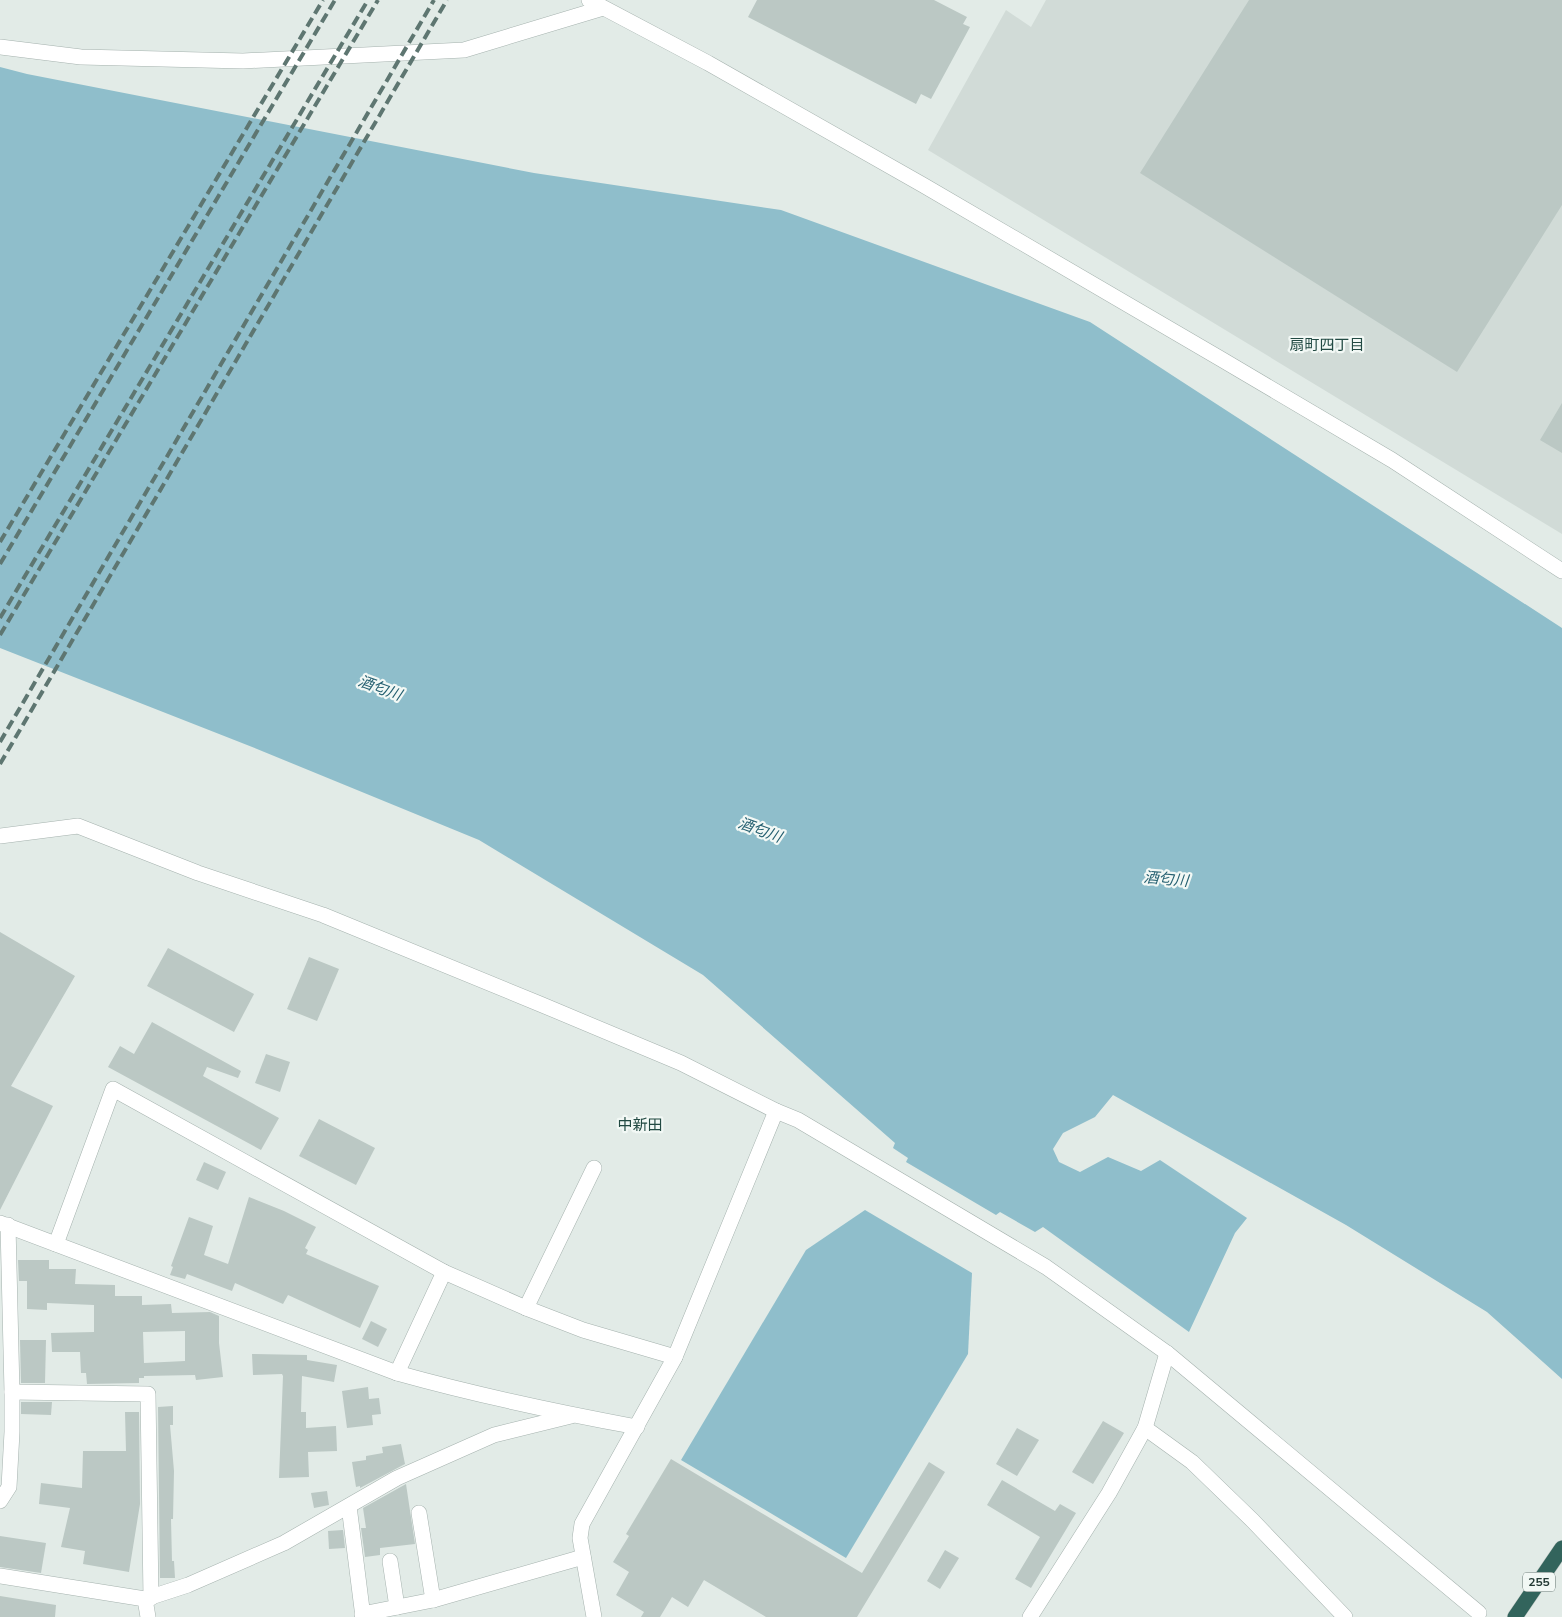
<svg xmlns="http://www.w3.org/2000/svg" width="1562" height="1617" font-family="Mulish,'Noto Sans JP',sans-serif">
<rect width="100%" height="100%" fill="#e2ebe7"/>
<path fill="#d1dbd7" d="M1046,0H1562V534L928,150L1006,10L1031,27Z"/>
<g fill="#8fbecb">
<path d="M0,67L27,74L534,173L781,210L1090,322L1562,628V1379L1487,1312L1346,1225L1113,1095L1095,1117L1063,1133L1053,1149L1059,1162L1080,1172L1108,1157L1141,1171L1160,1160L1247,1218L1235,1233L1189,1332L1043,1227L1035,1232L1000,1212L996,1215L906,1162L908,1158L893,1148L895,1143L703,975L479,840L257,749L0,648Z"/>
<path d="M865,1210L972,1273L968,1354L846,1558L681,1460L806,1250Z"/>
</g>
<g fill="#bbc8c4" fill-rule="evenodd">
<path d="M757,0H934L967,17L963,24L970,27L931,99L921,94L916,104L748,17Z"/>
<path d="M1249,0H1562V205L1457,372L1140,173Z"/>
<path d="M1562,403V453L1540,440Z"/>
<path d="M0,932L75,976L11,1086L53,1106L0,1210Z"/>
<path d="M168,948L254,994L234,1032L147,986Z"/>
<path d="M309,957L339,969L317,1021L287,1009Z"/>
<path d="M152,1022L241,1071L238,1078L207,1067L203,1076L279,1118L261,1150L108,1067L120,1046L134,1054Z"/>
<path d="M266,1054L290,1062L280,1092L255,1083Z"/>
<path d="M319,1119L375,1148L356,1185L299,1156Z"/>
<path d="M204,1162L226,1172L218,1190L196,1180Z"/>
<path d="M249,1197L284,1211L316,1227L305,1248L308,1250L306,1254L379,1286L360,1328L288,1295L283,1304L235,1283L232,1291L187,1274L185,1279L170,1275L173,1267L171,1266L189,1217L213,1226L204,1255L228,1264Z"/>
<path d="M18,1260H49V1269H76L75,1284L115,1285V1296H142V1305L171,1304L172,1313L210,1312L219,1316V1343L223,1377L196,1380L195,1375L144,1376V1378H139V1383L87,1384L86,1373H81L80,1352H52L51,1333L94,1332V1305L47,1303V1310L27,1309V1281H19ZM185,1331V1361L144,1363L143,1332Z"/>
<path d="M371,1321L387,1329L378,1347L362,1339Z"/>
<path d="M20,1340H46L45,1383H21Z"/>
<path d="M252,1354L307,1355V1360L337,1365L334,1382L302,1376L301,1412H306V1428L336,1426L337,1451L308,1452L309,1477L279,1478L283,1376L282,1374L253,1375Z"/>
<path d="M368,1387L369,1399L379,1398L381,1414L372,1415L373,1425L347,1428L342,1391Z"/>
<path d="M21,1402H52L51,1415L21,1414Z"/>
<path d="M173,1406V1425H170L174,1471L173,1519H171L172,1561H174L175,1578H160L158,1407Z"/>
<path d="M125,1412H139L140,1504L129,1572L83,1564L85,1551L61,1547L70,1508L39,1504L41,1483L82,1488L83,1451H126Z"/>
<path d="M1103,1421L1124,1433L1093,1484L1072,1472Z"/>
<path d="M1017,1428L1039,1440L1017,1476L996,1464Z"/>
<path d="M401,1444L405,1464L360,1488V1486L356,1487L352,1462L366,1460V1456L383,1453L382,1447Z"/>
<path d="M671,1459L862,1573L929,1462L945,1472L857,1617H766L704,1580L688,1607L672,1597L660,1617H641L644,1612L616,1595L629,1572L613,1562L629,1536L626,1534Z"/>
<path d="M1002,1480L1055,1511L1060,1504L1076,1513L1031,1588L1015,1579L1040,1537L987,1505Z"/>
<path d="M406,1484L415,1544L380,1548V1555L365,1557L361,1528H366L363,1508Z"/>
<path d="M327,1491L329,1505L314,1508L311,1493Z"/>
<path d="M343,1530L345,1548L329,1549L328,1531Z"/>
<path d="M0,1536L46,1543L41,1573L0,1567Z"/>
<path d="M945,1550L959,1558L940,1589L927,1581Z"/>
<path d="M0,1596L56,1605L55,1617H0Z"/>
</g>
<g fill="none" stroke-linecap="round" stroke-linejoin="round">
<g stroke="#a5b2ae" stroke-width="16">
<g id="minor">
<path d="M589,0L708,63L923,185L1221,359L1392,460L1562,571"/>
<path d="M0,47L81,57L243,61L464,50L603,8"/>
<path d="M0,836L78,826L198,873L323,915L540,1004L681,1063L776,1111L798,1120L1046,1267L1167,1353L1479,1613"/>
<path d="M0,1223L397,1373C476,1395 556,1412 637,1427"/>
<path d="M56,1244L113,1089L444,1272L526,1308L583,1330L675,1357"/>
<path d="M526,1308L594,1168"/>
<path d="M397,1373L444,1272"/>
<path d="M12,1392L148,1394L151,1598"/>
<path d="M1145,1428L1192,1462L1253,1521L1345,1617"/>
<path d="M0,1501L9,1487L12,1432V1392L8,1225"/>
<path d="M349,1506L363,1617"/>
<path d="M419,1513L433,1600"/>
<path d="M390,1561L397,1607"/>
<path d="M0,1576L145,1599L148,1617"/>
<path d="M145,1599L188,1585L284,1543L397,1478L494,1435L571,1416"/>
<path d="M362,1614L433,1600L583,1557"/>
<path d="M594,1617L580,1538L582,1524L675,1357L776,1111"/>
<path d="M1030,1617L1109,1493L1145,1428L1167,1353"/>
</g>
</g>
<g stroke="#c2c8c6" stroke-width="16">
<path id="highway" d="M1515,1617L1562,1548"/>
</g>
<use href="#minor" stroke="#fff" stroke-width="15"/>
<use href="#highway" stroke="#32645c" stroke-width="15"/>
<g stroke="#5e7671" stroke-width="4" stroke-dasharray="10 5" stroke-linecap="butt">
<path d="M0,542L323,0"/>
<path d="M0,564L335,0"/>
<path d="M0,618L368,0"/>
<path d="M0,635L378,0"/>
<path d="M0,742L434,0"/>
<path d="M0,764L447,0"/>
</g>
</g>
<g text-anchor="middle" stroke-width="4.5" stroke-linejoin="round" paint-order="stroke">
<rect fill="#f2f8f5" stroke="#62736f" stroke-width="1" x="1523" y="1572.5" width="32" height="19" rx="4"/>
<g font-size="12" font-weight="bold" fill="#243a35">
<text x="1539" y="1586">255</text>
</g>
<g font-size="15" fill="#224a43" stroke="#f2f8f5">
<text x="1327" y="350">扇町四丁目</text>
<text x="640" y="1130">中新田</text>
</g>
<g font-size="15" font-style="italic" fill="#245f70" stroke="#f2f8f5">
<text transform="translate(380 688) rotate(20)" y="5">酒匂川</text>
<text transform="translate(760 830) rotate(20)" y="5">酒匂川</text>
<text transform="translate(1166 879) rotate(5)" y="5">酒匂川</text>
</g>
</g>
</svg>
